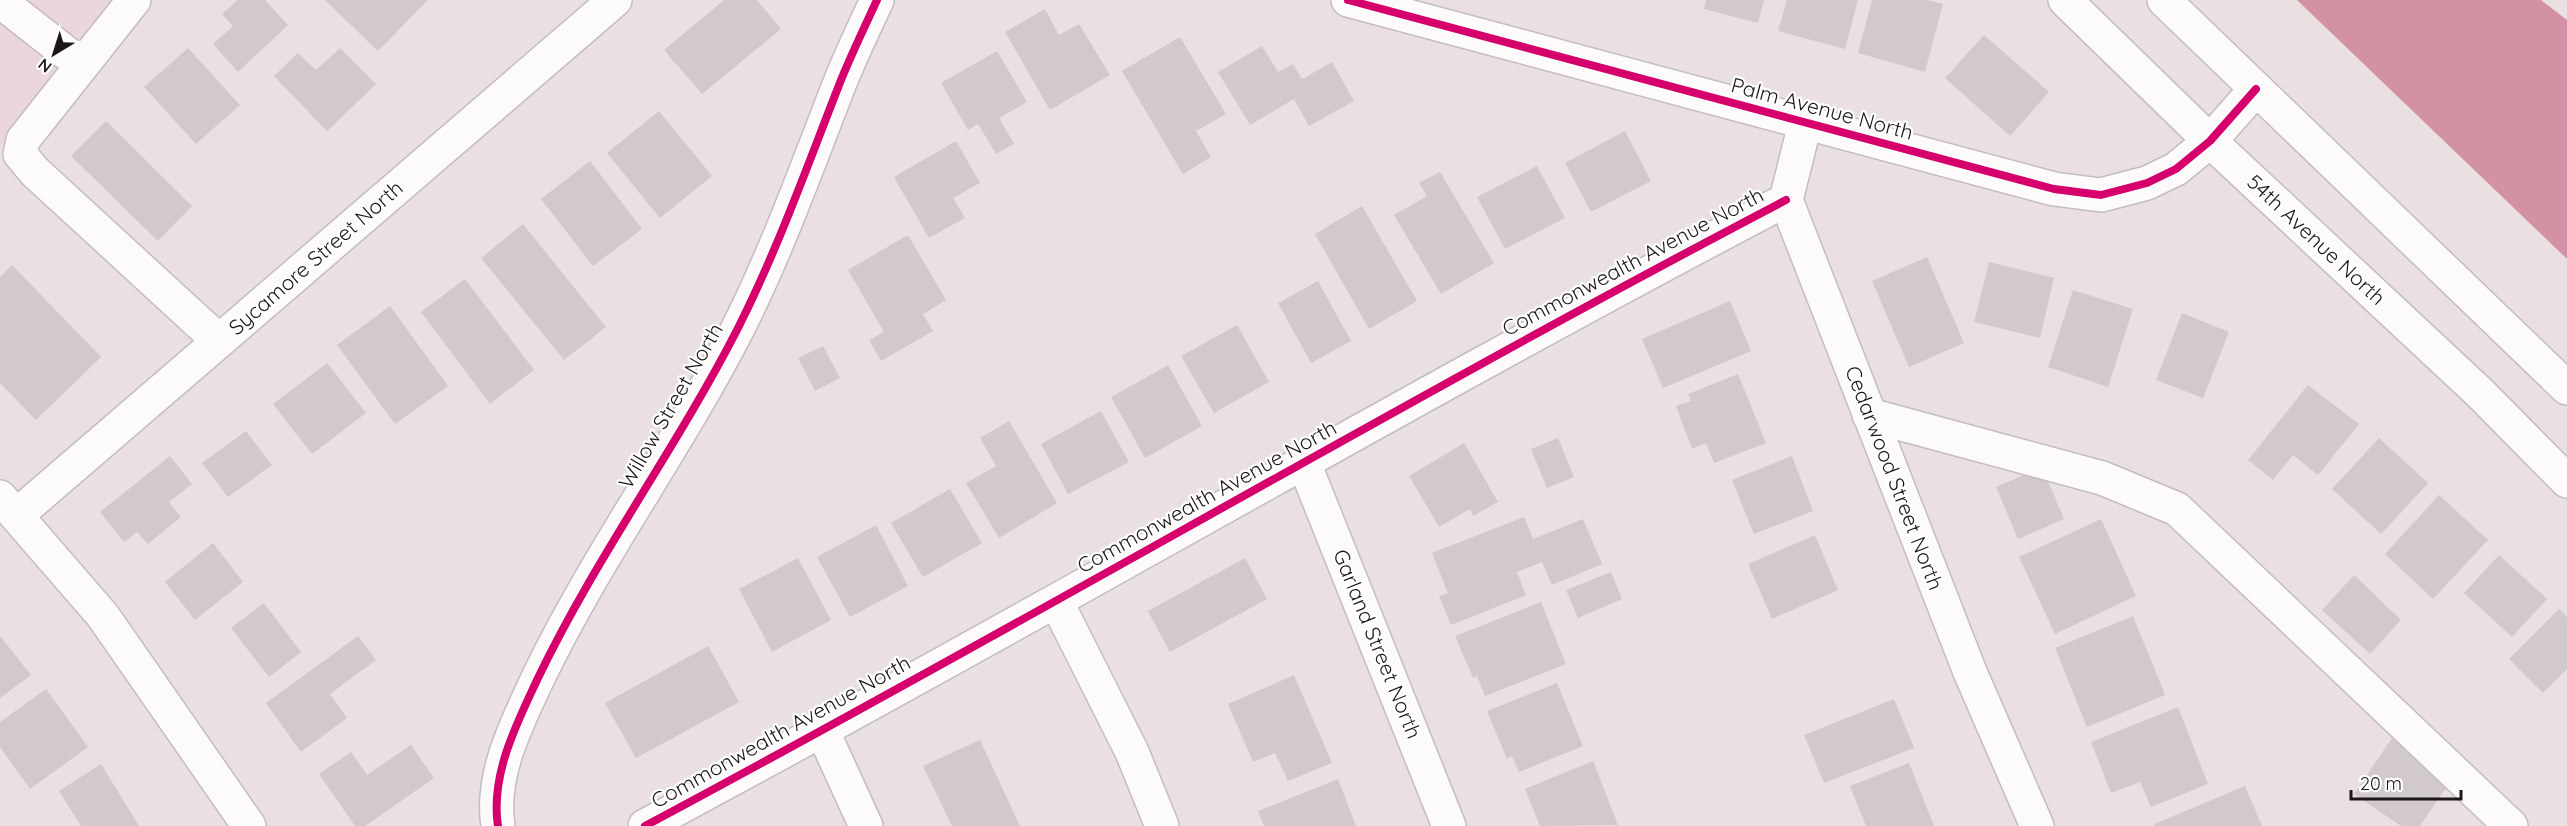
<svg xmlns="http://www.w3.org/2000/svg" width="2567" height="826" font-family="Quicksand,sans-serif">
<rect width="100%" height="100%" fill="#eae0e2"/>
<path fill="#ebd6db" d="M0,0H116L0,146Z"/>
<path fill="#d292a4" d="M2297,0H2541L2567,20V259Z"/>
<g fill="#d1c9cb">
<path d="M238,0H265L288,25L238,72L213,44L233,26L222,14Z"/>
<path d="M325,0H428L378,51Z"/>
<path d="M724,0H757L781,29L702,94L664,50Z"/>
<path d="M1706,0H1764L1758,23L1704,9Z"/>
<path d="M1787,0H1858L1845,49L1778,31Z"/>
<path d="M1872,0H1927L1943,4L1925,72L1858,53Z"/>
<path d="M1045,9L1059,35L1079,24L1110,75L1050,110L1005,32Z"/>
<path d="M1984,35L2049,92L2010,136L1945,78Z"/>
<path d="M1180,37L1226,114L1196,131L1211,157L1183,174L1122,71Z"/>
<path d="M1262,46L1278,72L1293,64L1302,79L1332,62L1354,101L1309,126L1294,99L1250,125L1218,72Z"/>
<path d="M188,48L240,105L196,144L144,87Z"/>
<path d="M340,48L376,84L327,131L274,76L298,53L316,70Z"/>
<path d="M997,51L1027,102L999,118L1014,144L996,154L978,124L968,130L941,83Z"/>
<path d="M659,111L712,176L660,218L607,153Z"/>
<path d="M106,121L192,206L158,241L71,156Z"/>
<path d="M1625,131L1651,181L1591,212L1565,163Z"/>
<path d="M956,141L980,183L953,198L965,218L929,238L894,177Z"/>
<path d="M590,161L642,229L593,266L541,199Z"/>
<path d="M1537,166L1565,218L1505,249L1477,197Z"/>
<path d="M1440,172L1494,263L1441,294L1394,215L1427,196L1419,183Z"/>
<path d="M1362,206L1417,301L1369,329L1315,234Z"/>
<path d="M523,224L606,327L564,360L481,258Z"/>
<path d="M908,235L946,300L923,314L933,331L881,361L869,340L884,332L848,270Z"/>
<path d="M1927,257L1964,343L1909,367L1872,281Z"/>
<path d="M1989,262L2054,278L2040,338L1974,322Z"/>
<path d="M12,265L101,357L36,420L0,383V277Z"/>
<path d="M465,279L534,370L490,404L421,312Z"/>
<path d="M1318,281L1351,341L1311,363L1278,303Z"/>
<path d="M2073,290L2133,309L2108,387L2048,367Z"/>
<path d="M1730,301L1751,351L1663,388L1642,339Z"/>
<path d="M390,306L448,386L395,424L337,345Z"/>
<path d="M2182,313L2229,332L2203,398L2156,380Z"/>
<path d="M1237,325L1269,382L1214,413L1181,356Z"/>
<path d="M823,346L840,378L815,391L798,358Z"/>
<path d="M327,363L366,413L312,454L273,404Z"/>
<path d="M1168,365L1202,426L1145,458L1111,397Z"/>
<path d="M1738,374L1766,443L1714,463L1706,443L1692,449L1676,406L1691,401L1688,394Z"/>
<path d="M2308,385L2359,424L2318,475L2293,455L2273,480L2248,460Z"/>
<path d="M1101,411L1129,462L1068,494L1041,444Z"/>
<path d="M1009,421L1057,503L999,538L966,483L996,466L980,438Z"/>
<path d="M246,431L272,465L228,497L202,463Z"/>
<path d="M1558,438L1574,477L1547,488L1531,449Z"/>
<path d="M2379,438L2428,483L2381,534L2332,489Z"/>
<path d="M1464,443L1498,502L1473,516L1470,509L1439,527L1409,476Z"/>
<path d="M170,456L192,484L169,502L181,517L148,544L137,532L124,542L100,512Z"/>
<path d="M1792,456L1813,511L1754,534L1732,480Z"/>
<path d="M2042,467L2064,519L2018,539L1996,487Z"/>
<path d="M950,489L982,543L923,577L891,523Z"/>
<path d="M2439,495L2488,540L2433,599L2385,554Z"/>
<path d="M1524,517L1533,539L1583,519L1602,564L1552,585L1542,562L1517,572L1526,595L1451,625L1439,596L1448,593L1432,553Z"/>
<path d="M2101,519L2136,596L2055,634L2019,557Z"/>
<path d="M876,525L908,586L850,617L817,557Z"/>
<path d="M1815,535L1838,590L1772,619L1748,564Z"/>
<path d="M213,543L243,582L195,620L165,582Z"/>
<path d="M2499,555L2547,599L2512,637L2464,593Z"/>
<path d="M798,558L831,620L772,652L739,589Z"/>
<path d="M1245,558L1267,599L1170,652L1148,611Z"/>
<path d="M1611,572L1622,599L1578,618L1566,590Z"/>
<path d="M2354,575L2401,620L2370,654L2322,610Z"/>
<path d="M1541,602L1566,664L1485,696L1477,676L1473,678L1455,636Z"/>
<path d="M264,603L301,652L269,677L231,628Z"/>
<path d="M2559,609L2567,617V669L2543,693L2509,659Z"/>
<path d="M2133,616L2165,695L2087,727L2055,648Z"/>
<path d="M0,636L31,675L0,698Z"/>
<path d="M358,636L376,660L330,694L347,718L301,752L266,703Z"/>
<path d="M708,646L739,702L636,758L605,703Z"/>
<path d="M1294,675L1332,763L1288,781L1275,753L1253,762L1228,704Z"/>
<path d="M1557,683L1583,746L1519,772L1512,756L1507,759L1487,711Z"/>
<path d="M46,689L88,747L30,789L0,747V722Z"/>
<path d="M1894,699L1914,748L1824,783L1804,735Z"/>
<path d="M2178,707L2208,784L2151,807L2140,782L2111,793L2091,742Z"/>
<path d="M2392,738L2452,779L2420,826H2401L2354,794Z"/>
<path d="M980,740L1020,826H952L923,766Z"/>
<path d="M411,745L434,778L365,826H355L319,774L351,752L367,775Z"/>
<path d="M1593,761L1618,825L1540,826L1525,789Z"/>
<path d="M1909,763L1934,826H1866L1850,786Z"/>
<path d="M101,764L139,826H81L59,791Z"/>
<path d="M1338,779L1356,826H1264L1258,811Z"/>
<path d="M2245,786L2262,826H2155L2154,824Z"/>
</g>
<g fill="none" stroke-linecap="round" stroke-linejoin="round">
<g stroke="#c4bcbe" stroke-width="36">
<g id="minor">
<path d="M134,0L23,140L20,154L35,172L219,341"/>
<path d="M1348,0L2054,189L2101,195L2147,183L2176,169L2210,141L2256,89"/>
<path d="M0,1L65,52"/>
<path d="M1805,124L1786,200L1970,672L2037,826"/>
<path d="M1869,415L2102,478L2177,509L2511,826"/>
<path d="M1304,463L1449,826"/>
<path d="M0,497L103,616L249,826"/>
<path d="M17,515L615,0"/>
<path d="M1056,601L1132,752L1162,826"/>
<path d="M823,732L866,826"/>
<path d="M498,826C490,775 517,723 538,678C596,557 676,449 737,330C778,249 808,164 841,80C852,53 865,26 877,0"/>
<path d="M645,826C1028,622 1402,401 1786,200"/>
</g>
</g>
<g stroke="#c4bcbe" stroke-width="36">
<g id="major">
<path d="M2065,0L2210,141L2480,393L2567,481"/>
<path d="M2164,0L2567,388"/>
</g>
</g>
<use href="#minor" stroke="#fcfafb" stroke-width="33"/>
<use href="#major" stroke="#fcfafb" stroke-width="33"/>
<g stroke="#fff" stroke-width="11">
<g id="cycleway">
<path d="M1348,0L2054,189L2101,195L2147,183L2176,169L2210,141L2256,89"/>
<path d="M498,826C490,775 517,723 538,678C596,557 676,449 737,330C778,249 808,164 841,80C852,53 865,26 877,0"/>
<path d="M645,826C1028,622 1402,401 1786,200"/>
</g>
</g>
<use href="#cycleway" stroke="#d6006c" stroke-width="8"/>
</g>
<g text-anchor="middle" stroke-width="4.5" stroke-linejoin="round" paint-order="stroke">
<g font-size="21" fill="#1d1618" stroke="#fff">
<text transform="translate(1822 109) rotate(15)" y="7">Palm Avenue North</text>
<text transform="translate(2316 240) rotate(43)" y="7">54th Avenue North</text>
<text transform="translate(316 258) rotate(-41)" y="7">Sycamore Street North</text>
<text transform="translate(1633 262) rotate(-28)" y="7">Commonwealth Avenue North</text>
<text transform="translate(671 406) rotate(-60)" y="7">Willow Street North</text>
<text transform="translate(1894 478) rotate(69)" y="7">Cedarwood Street North</text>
<text transform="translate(1207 497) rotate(-29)" y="7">Commonwealth Avenue North</text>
<text transform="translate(1377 644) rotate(68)" y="7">Garland Street North</text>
<text transform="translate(781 732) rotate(-29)" y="7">Commonwealth Avenue North</text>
</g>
</g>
<g transform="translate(54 54) rotate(218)" stroke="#ffffff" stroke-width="4.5" paint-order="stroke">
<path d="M0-4.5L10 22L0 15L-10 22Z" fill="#1d1618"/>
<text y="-9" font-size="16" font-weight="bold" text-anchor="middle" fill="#1d1618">N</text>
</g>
<path d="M2351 790v9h110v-9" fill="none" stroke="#1d1618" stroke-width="3"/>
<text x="2360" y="790" font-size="18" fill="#1d1618" stroke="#ffffff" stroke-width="4.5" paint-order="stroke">20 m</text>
</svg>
